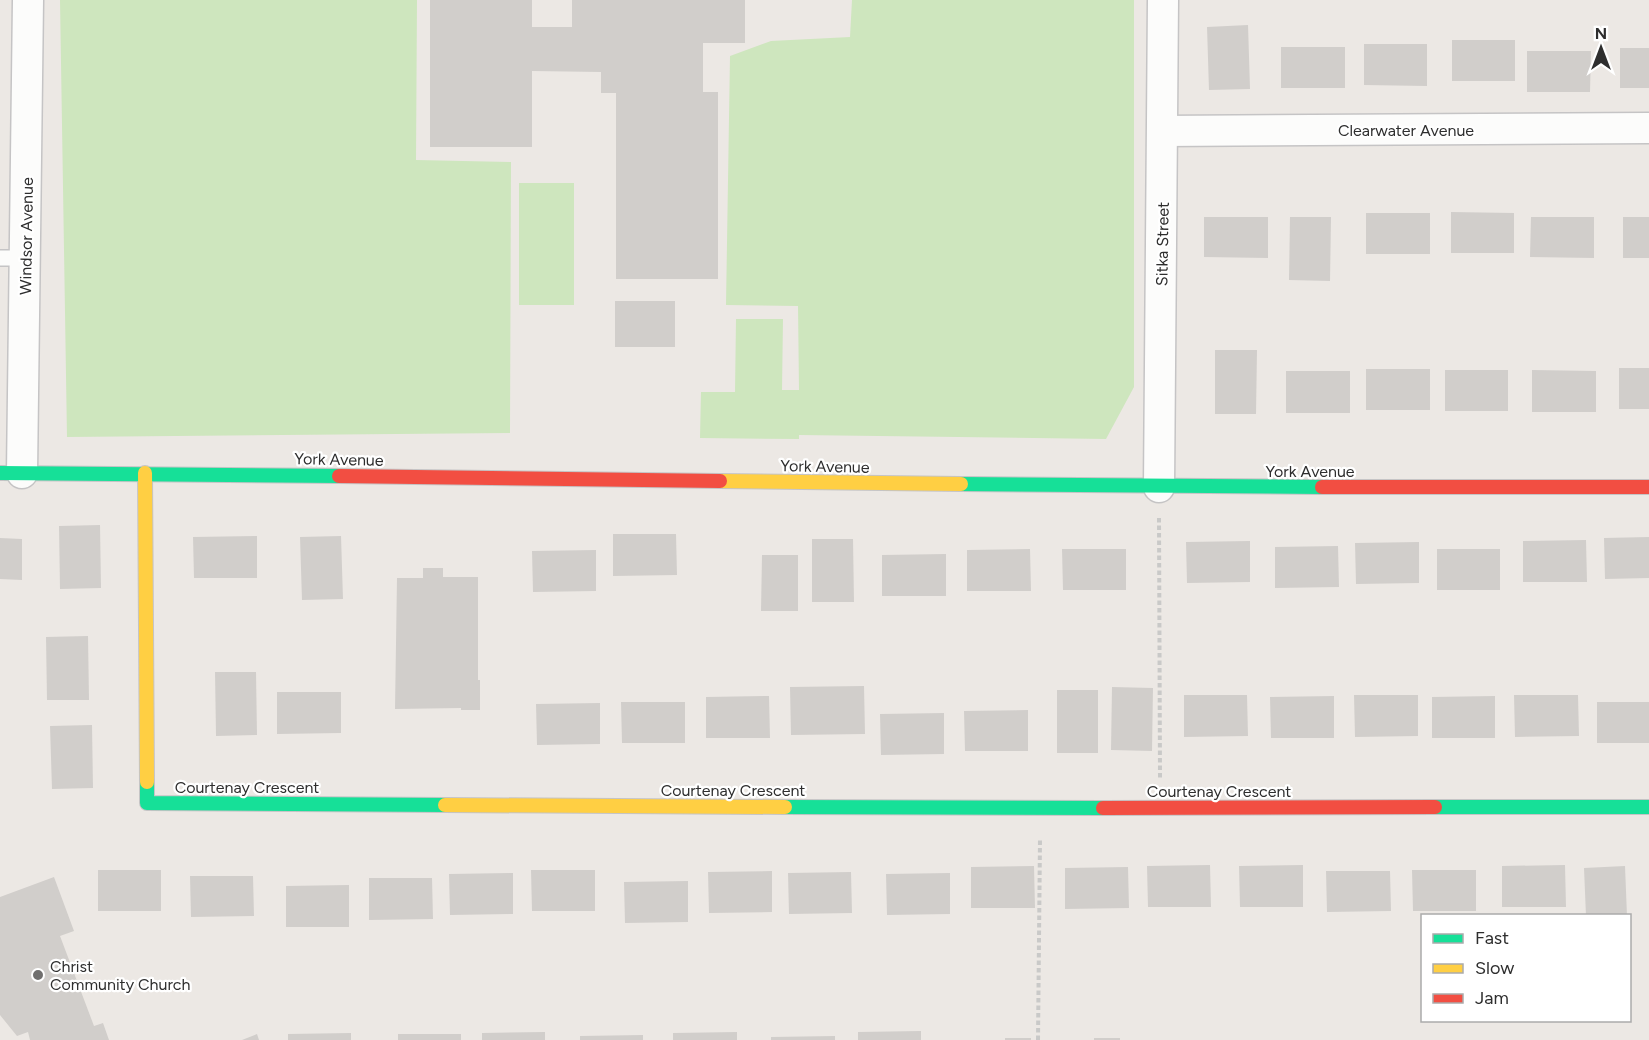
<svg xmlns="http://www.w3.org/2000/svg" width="1649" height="1040" font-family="Figtree,sans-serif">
<rect width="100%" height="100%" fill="#ece8e4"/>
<g fill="#cee6be">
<path d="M60,0H417L416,160L511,162L510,433L67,437Z"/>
<path d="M852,0H1134V387L1106,439L799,435V439L700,438L701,392H735L736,319H783L782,390H799L798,306L726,305L730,56L771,41L850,37Z"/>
<rect x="519" y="183" width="55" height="122"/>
</g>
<g fill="#d1cecb">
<path d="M430,0H532V27H572V0H745V43H703V92H718V279H616V93H601V72L532,71V147H430Z"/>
<path d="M1248,25L1250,89L1209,90L1207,27Z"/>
<rect x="1452" y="40" width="63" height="41"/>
<path d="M1364,44H1427V86L1364,85Z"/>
<rect x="1281" y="47" width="64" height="41"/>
<rect x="1620" y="48" width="29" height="40"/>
<path d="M1527,51H1591L1590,92H1527Z"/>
<path d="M1451,212L1514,213V253H1451Z"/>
<rect x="1366" y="213" width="64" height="41"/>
<path d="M1204,217H1268V258L1204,257Z"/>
<path d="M1290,217H1331L1330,281L1289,280Z"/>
<path d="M1531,217H1594V258L1530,257Z"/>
<rect x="1623" y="217" width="26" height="41"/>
<rect x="615" y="301" width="60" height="46"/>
<path d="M1215,350H1257L1256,414H1215Z"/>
<rect x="1619" y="368" width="30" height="41"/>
<rect x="1366" y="369" width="64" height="41"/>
<rect x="1445" y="370" width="63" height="41"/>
<path d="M1532,370L1596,371V412H1532Z"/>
<rect x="1286" y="371" width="64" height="42"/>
<path d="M100,525L101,588L60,589L59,526Z"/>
<path d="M613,534H676L677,575L613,576Z"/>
<path d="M257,536V578H194L193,537Z"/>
<path d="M341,536L343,599L302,600L300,537Z"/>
<path d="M1649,537V578L1605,579L1604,538Z"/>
<path d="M0,538L22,539V580L0,579Z"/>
<path d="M812,539H853L854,602H812Z"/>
<path d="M1586,540L1587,582H1523V541Z"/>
<path d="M1250,541V582L1187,583L1186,542Z"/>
<path d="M1419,542V583L1356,584L1355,543Z"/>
<path d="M1338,546L1339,587L1275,588V547Z"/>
<path d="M1030,549L1031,591H967V550Z"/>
<path d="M1062,549H1126V590H1063Z"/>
<rect x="1437" y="549" width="63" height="41"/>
<path d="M596,550V591L533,592L532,551Z"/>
<path d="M946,554V596H882V555Z"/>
<path d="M762,555H798V611H761Z"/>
<path d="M423,568H443V577H478V680H480V710H461V708L395,709L397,578H423Z"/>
<path d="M88,636L89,700H47L46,637Z"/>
<path d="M215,672H256L257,735L216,736Z"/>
<path d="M864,686L865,734L791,735L790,687Z"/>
<path d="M1112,687L1153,688L1152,751L1111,750Z"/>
<rect x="1057" y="690" width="41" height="63"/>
<path d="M277,692H341V733L277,734Z"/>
<path d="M1184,695H1247L1248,736L1184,737Z"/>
<path d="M1354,695H1418V736L1355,737Z"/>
<path d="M1514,695H1578L1579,736L1515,737Z"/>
<path d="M769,696L770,738H706V697Z"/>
<path d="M1334,696V738H1271L1270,697Z"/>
<path d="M1495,696V738H1432V697Z"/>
<path d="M621,702H685V743H622Z"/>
<rect x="1597" y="702" width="52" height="41"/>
<path d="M600,703V744L537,745L536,704Z"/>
<path d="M1028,710V751H965L964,711Z"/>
<path d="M944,713V754L881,755L880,714Z"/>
<path d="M92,725L93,788L52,789L50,726Z"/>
<path d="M1210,865L1211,907H1148L1147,866Z"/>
<path d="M1303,865V907H1240L1239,866Z"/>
<path d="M1565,865L1566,907H1502V866Z"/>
<path d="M1034,866L1035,908H971V867Z"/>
<path d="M1625,866L1627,916H1586L1584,868Z"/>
<path d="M1128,867L1129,908L1065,909V868Z"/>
<rect x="98" y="870" width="63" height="41"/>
<path d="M531,870H595V911H532Z"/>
<path d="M1412,870H1476V911H1413Z"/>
<path d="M772,871V912L709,913L708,872Z"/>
<path d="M1326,871H1390L1391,911L1327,912Z"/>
<path d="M851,872L852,913L789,914L788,873Z"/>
<path d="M513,873V914L450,915L449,874Z"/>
<path d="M950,873V914L887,915L886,874Z"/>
<path d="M190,876H253L254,916L191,917Z"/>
<path d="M54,877L74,931L60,936L94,1026L103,1023L109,1040H30L28,1032L17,1036L0,1015V897Z"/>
<path d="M369,878H432L433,919L369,920Z"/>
<path d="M688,881V922L625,923L624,882Z"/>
<path d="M349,885V927H286V886Z"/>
<path d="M921,1031V1040H858V1032Z"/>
<path d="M545,1032V1040H482V1033Z"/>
<path d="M737,1032V1040H673V1033Z"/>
<path d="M351,1033V1040H288V1034Z"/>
<path d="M257,1034L259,1040H242Z"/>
<rect x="398" y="1034" width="63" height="6"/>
<path d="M643,1035V1040H580V1036Z"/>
<path d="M835,1036V1040H771V1037Z"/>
<rect x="1005" y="1038" width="26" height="2"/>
<rect x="1094" y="1038" width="26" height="2"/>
</g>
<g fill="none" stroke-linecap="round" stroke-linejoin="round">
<g stroke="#c5c4c5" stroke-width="18">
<path id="lane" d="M0,258H25"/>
</g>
<g stroke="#c5c4c5" stroke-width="33">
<g id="street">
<path d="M1163,131L1649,128"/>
<path d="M22,473L28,0"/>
<path d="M1159,487L1163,0"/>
</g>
</g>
<g stroke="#c5c4c5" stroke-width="16">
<g id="fast">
<path d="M0,473L339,476"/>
<path d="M961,484L1322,487"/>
<path d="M147,782V803L445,805"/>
<path d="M785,807L1103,808"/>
<path d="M1435,807H1649"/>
</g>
</g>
<g stroke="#c5c4c5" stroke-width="16">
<g id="slow">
<path d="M145,473L147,782"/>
<path d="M720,481L961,484"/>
<path d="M445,805L785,807"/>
</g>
</g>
<g stroke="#c5c4c5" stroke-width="16">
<g id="jam">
<path d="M339,476L720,481"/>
<path d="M1322,487H1649"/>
<path d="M1103,808L1435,807"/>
</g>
</g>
<g stroke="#c9c9c8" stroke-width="4" stroke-dasharray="4.5 3" stroke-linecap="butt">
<path d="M1159,518L1160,778"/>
<path d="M1038,1040L1040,839"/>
</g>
<use href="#lane" stroke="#fcfcfb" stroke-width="15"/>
<use href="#street" stroke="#fcfcfb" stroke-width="30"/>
<use href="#fast" stroke="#16e098" stroke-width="14"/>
<use href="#slow" stroke="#ffcf43" stroke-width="14"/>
<use href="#jam" stroke="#f24e42" stroke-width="14"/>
</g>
<circle fill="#706f6e" stroke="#fff" stroke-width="2" cx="38" cy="975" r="6"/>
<g text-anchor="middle" stroke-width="4.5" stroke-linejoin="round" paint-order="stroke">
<g font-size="16" fill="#2e2e2e" stroke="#fff">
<text x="1406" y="136">Clearwater Avenue</text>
<text transform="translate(26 236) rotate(-89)" y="6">Windsor Avenue</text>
<text transform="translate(1162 244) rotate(-89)" y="6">Sitka Street</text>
<text transform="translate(339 459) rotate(1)" y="6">York Avenue</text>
<text transform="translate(825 466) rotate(1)" y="6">York Avenue</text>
<text x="1310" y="477">York Avenue</text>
<text x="247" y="793">Courtenay Crescent</text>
<text x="733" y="796">Courtenay Crescent</text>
<text x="1219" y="797">Courtenay Crescent</text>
</g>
<g font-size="16" fill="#2e2e2e" stroke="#fff" text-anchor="start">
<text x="50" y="972">Christ<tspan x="50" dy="18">Community Church</tspan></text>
</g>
</g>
<rect x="1421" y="914" width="210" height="108" fill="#ffffff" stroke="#ababab" stroke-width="1.5"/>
<rect x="1433" y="934" width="30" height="9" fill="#16e098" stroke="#ababab" stroke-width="1.5"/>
<text x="1475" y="944" font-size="18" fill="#2e2e2e">Fast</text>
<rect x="1433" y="964" width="30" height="9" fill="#ffcf43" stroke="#ababab" stroke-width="1.5"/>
<text x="1475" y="974" font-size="18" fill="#2e2e2e">Slow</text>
<rect x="1433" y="994" width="30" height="9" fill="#f24e42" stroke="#ababab" stroke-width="1.5"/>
<text x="1475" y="1004" font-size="18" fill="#2e2e2e">Jam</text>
<g transform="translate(1601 48)" stroke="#ffffff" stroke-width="4.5" paint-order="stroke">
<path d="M0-4.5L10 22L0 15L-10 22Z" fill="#2e2e2e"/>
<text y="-9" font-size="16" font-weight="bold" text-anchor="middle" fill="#2e2e2e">N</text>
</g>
</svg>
